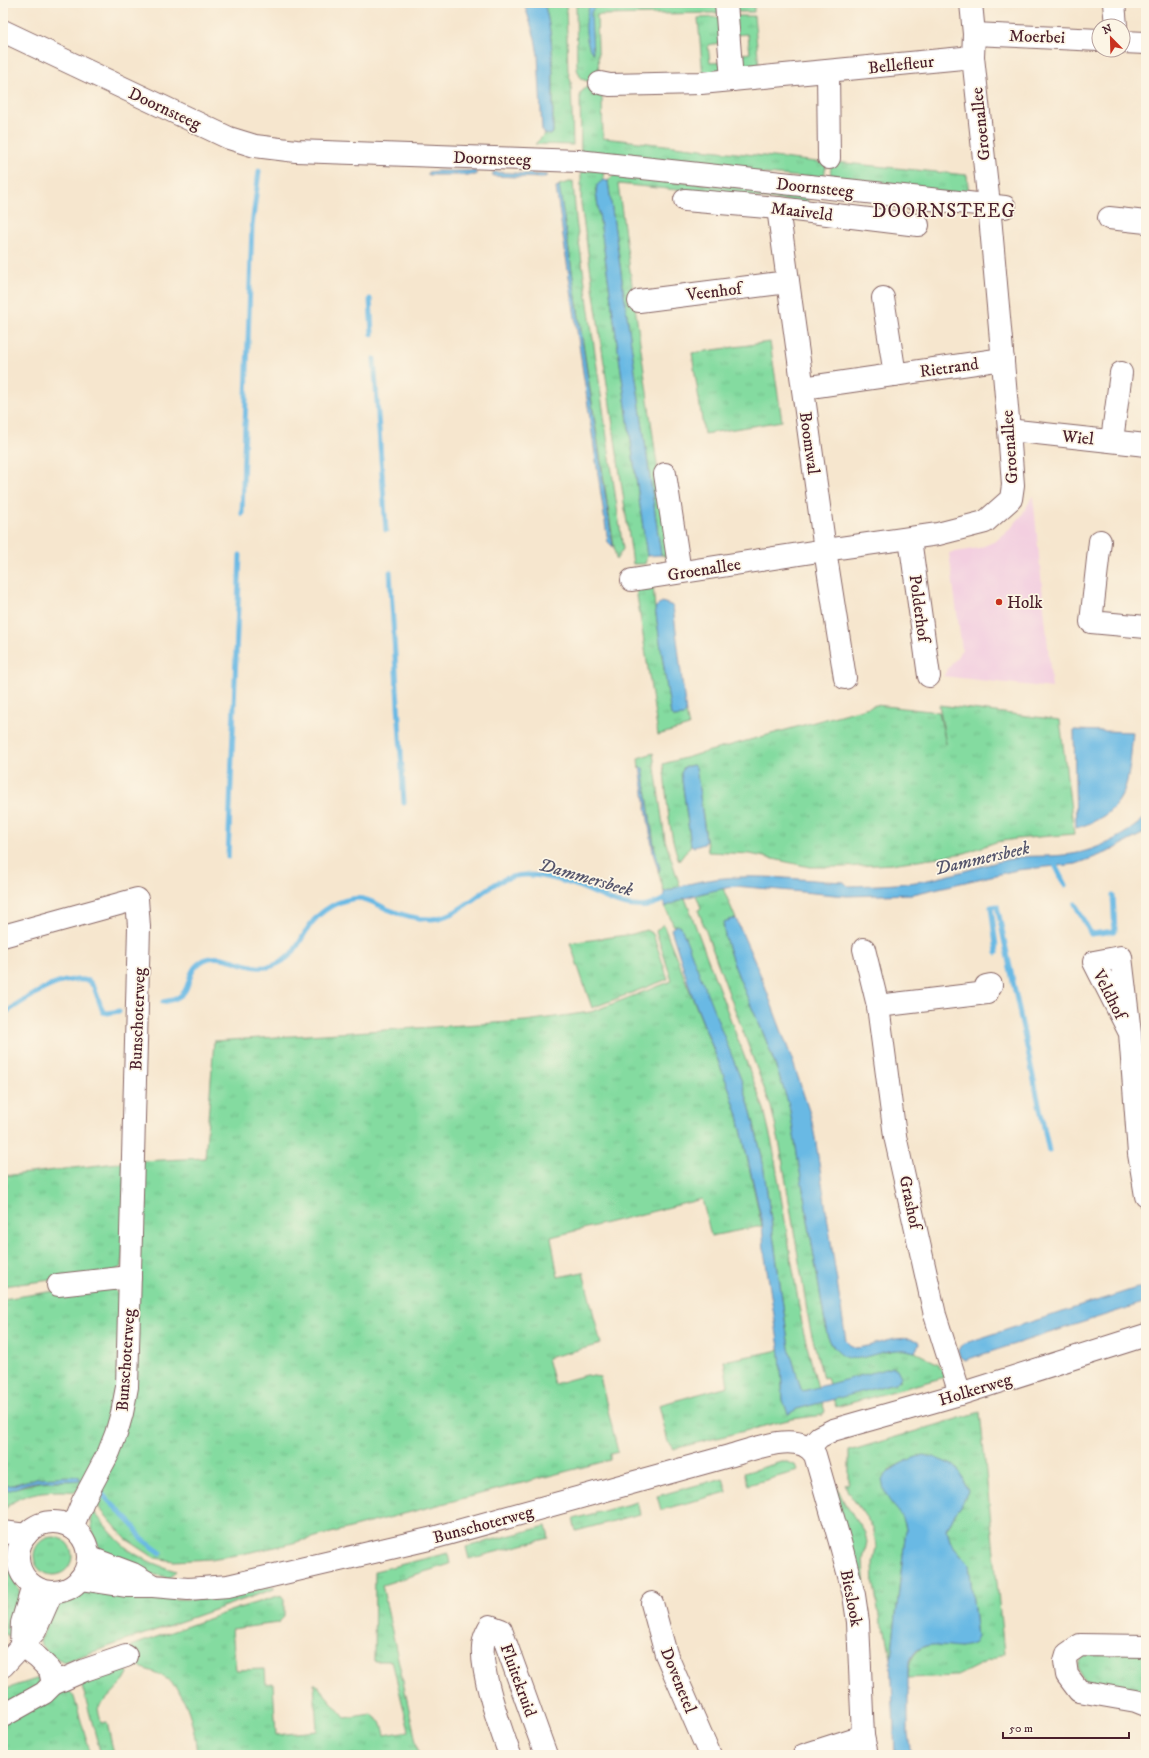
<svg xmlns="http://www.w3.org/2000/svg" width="1149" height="1758" font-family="'IM FELL DW Pica',serif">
<defs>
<pattern id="grass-tufts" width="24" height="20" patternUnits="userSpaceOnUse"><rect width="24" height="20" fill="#84dba0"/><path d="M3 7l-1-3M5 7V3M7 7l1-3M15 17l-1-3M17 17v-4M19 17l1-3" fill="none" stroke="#74bc8a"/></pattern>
</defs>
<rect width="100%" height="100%" fill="#fcf5e5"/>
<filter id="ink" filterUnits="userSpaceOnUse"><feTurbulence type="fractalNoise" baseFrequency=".025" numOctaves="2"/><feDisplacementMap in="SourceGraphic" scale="8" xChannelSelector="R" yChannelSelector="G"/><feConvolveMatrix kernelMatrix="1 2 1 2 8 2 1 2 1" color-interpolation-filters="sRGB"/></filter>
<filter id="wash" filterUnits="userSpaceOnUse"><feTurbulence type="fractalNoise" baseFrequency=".012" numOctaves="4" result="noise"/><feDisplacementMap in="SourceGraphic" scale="16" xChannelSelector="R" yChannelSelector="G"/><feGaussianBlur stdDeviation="0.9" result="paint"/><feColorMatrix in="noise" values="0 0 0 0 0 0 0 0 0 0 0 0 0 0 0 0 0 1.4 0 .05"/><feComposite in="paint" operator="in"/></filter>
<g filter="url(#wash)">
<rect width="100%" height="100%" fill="#f6e6ce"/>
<path fill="#f3cfe0" d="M1033,495L1052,688L943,676L962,650L949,553L979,548L996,541L1011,528L1022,515Z"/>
<g fill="url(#grass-tufts)" stroke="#677d66">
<path d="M544,3H566L568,71L571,82L573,145L535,144L545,134L551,135L553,133C552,91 556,43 544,3Z"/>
<path d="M576,3H720L718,13L597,15L599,81H587L581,79L577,69Z"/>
<path d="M731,3H754V12H732Z"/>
<path d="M733,16H754L759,66L742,70L738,55L750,53L748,36L747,34L736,35Z"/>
<path d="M719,17L720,43L708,45L710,63L723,62V69L703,77L698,18Z"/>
<path d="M600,85L602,97L603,138L826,163L824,179L581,158L580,93L588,86Z"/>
<path d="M835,162L967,175L969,196L830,180L831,164Z"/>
<path d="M604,169L603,180L596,188V192L647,556L645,564H633L581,204V172Z"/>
<path d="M614,174L808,195L807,203L618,184L670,558L661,555L608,181Z"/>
<path d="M573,181L576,220L623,549L616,560L559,185Z"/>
<path d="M770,342L782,421L704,434L692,353Z"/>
<path d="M653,586L655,608L671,715L673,717L683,716L686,713L689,726L658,735L636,589Z"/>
<path d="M876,705L939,712L946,744L939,705L1060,720L1074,834L1016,839L996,842L965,853L891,864L844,867H810L750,854L708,852L696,768L693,765L684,767L681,773L691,845L679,861C668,831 667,796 663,764Z"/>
<path d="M1146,738V794C1138,776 1144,757 1146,738Z"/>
<path d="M653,753L665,840L680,886L664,892L658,871L643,768L640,767L639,769L638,758Z"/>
<path d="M723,888L736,919H732L724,922C720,941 755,1014 764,1035C773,1058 781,1081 789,1105L827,1335L833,1347L887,1352L898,1349L906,1350L915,1352L939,1364L945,1377L836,1407L833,1399L900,1380L842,1382L829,1385L827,1377L823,1378L810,1328L780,1146L771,1107L698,910L701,908L696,895Z"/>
<path d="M685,898L764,1109L773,1148L803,1330L818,1388L803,1391L801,1389L789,1348L762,1157L751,1112L742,1082L676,925L674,926L665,907Z"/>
<path d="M663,924L730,1091L738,1116L762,1226L711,1236L702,1199L551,1237L558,1277L583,1272L601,1344L547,1358L554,1384L586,1375L600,1377L618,1452L610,1454V1460L285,1545L237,1555L210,1559L174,1561L155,1558L126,1539L95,1503L94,1500L113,1463L140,1161L205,1158L214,1041L526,1021L591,1012L672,981L656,931Z"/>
<path d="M646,930L653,934L668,979L592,1008L570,943L633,934Z"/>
<path d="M126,1162L122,1267L114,1272L3,1286V1176Z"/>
<path d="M101,1284L115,1289L120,1297L118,1386L108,1433L77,1491C71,1492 66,1491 61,1491C40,1491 16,1494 3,1512V1491L39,1482L78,1480L80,1477L36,1478L13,1485L3,1486V1299Z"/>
<path d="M780,1350L783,1400L788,1414L797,1409L822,1402L825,1411L823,1415L792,1419L673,1449L668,1442L659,1405L728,1386L724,1361Z"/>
<path d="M980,1412L1004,1653L957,1676L908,1678C909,1644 931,1640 960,1647L977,1637L969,1564L950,1542L947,1530L954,1515L961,1506L923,1455L900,1464L889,1470L895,1507L902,1513L906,1529L891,1659L886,1631L880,1622L874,1585L873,1564L876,1547L874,1531L870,1523L848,1492L845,1484L849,1483V1451Z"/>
<path d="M781,1462H788L795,1465L798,1471L748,1485L744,1473Z"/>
<path d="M723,1478L727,1492L661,1510L657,1496Z"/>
<path d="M837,1487L844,1502L865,1533L867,1542L863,1560L865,1593L859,1594L831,1488Z"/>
<path d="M637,1502L640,1514L576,1531L573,1519Z"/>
<path d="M93,1511C102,1521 109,1531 118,1540C133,1556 155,1565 176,1571L170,1578L147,1573L101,1551C95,1540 88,1523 93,1511Z"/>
<path d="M546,1526L549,1538L469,1559L466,1547Z"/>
<circle cx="53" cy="1556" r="19"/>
<path d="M448,1553L450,1564L382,1585L419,1755H197C195,1730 188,1691 164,1677C156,1672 147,1670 138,1666L131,1646L239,1608L281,1595L284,1599V1617L278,1623L232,1629L236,1670L265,1669L266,1684L273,1683L276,1735L317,1731L314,1684H316L345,1718L371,1714L382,1723L385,1735L409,1731L392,1661H374L375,1571Z"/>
<path d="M3,1558L7,1563L21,1595L11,1637L3,1633Z"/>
<path d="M274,1586V1589L64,1662L49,1654L41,1645L40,1640L53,1609L61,1603L88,1591L96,1589L176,1599H196Z"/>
<path d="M1146,1652V1693L1085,1681C1077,1673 1077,1665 1083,1656Z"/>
<path d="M124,1662L128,1674L124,1681L98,1708L101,1723L107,1722L114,1755H101L81,1682Z"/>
<path d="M39,1678V1685L3,1709V1690Z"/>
<path d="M66,1688L69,1690L74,1697L91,1755H3V1722Z"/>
</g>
<g fill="#69b9e4" stroke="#5a6c88">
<path d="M524,3H544C556,43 552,90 553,132L551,135L545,134L542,130L538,55L535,38Z"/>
<path d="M590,3H598L593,9L591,13L593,53C587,49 585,30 586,22C586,16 589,9 590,3Z"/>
<path d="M436,171H476V175H428V172Z"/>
<path d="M493,172L548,175L543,178L493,176Z"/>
<path d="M603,180L608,181L661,555L647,556L596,192L597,185Z"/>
<path d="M559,185L613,547L608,542L556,188Z"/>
<path d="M662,602L673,606L686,713L683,716L673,717L671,715L655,608Z"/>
<path d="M1074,730L1133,732C1128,781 1131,812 1076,828Z"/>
<path d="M693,765L696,767L706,840L704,844L694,847L691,845L681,773L684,767Z"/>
<path d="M640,767L643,768L654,847L660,868L659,872L653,853Z"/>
<path d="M1146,817V832L1106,853L1076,864L1017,870L913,894L847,896L735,886L703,893L685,898L665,907L664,892C724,868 782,879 844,882L848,886C876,885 906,885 933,879C961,873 988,863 1016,858C1031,855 1048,857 1064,855C1093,853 1125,836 1146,817Z"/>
<path d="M732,919H736L761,976L793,1062L811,1117L816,1143L846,1341L850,1345L856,1348C877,1346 897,1333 918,1341L919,1344L915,1352C910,1351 905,1349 899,1350C868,1350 846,1377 827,1335L789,1105C781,1081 773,1058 764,1035C755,1014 720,941 724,922Z"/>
<path d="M676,925L681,927L742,1082L751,1112L762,1157L789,1348L801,1389L803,1391L893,1367L897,1369L901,1377L895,1383L797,1409L788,1414L783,1400L780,1354L764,1250L762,1222L738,1116L730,1091L692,995L671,929Z"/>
<path d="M1137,1288H1144L1146,1291V1301L1143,1303L965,1360L960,1357L958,1350L962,1344Z"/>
<path d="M923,1455L933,1457L957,1467L968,1491L961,1506L954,1515L947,1530L950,1542L969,1564L977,1637L974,1643C970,1645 964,1647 959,1647C936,1645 913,1638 908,1670V1734L911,1755H895L891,1659L906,1529C903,1511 894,1510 886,1495C884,1491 883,1485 882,1479C893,1466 906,1460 923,1455Z"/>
<path d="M78,1476L81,1480C64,1482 46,1479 30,1483C20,1485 13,1491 3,1491V1486L13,1485L36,1478Z"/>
</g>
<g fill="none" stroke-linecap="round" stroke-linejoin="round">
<g stroke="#69b9e4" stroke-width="5">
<path d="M370,299L372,334"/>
<path d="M374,359L386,530"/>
<path d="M242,514L252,226L259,171"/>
<path d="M390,572L404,803"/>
<path d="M228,857L240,555"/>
<path d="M1053,861L1065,885"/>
<path d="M1075,904L1091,934L1115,931L1113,896"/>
<path d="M997,953L991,907L997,906L1049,1151"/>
<path d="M163,1002C200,996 179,974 204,960C223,950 250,973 272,966C291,959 296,949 305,933C315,915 332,902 352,899C364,896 376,904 387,909C399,914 417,919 431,919C468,917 488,873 528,875C544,875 560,880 575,885C598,893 622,910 647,906C655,904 663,900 670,897"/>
<path d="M3,1014C29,998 57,974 89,981L94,987L103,1012L108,1013L119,1011"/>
<path d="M100,1492L133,1525L142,1539L161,1553"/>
</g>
</g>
</g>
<g filter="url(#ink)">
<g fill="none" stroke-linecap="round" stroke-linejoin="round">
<g stroke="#866564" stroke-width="24">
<g id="minor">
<path d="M726,3L732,80"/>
<path d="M1114,3L1116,26"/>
<path d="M3,31L229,138L255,146L296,151L578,161L1005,207"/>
<path d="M974,34L1099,40"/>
<path d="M1123,42L1146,43"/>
<path d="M828,71L829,158"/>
<path d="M600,83L610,85L701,83L973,57"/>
<path d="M685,200L778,208L918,225"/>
<path d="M778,208L825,550L845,678"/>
<path d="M1109,218L1146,222"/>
<path d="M883,298L895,375"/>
<path d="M639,301L788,282"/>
<path d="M803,388L1003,359"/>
<path d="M1009,430L1146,445"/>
<path d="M1112,440L1121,373"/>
<path d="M665,474L680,572"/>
<path d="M910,539L929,676"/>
<path d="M1100,541L1091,622L1146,627"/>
<path d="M632,580L825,550L938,534L985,522L1011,499L1013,485L1009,430L989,205L973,57L974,34L971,3"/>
<path d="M3,936L137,899L139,927L127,1387L122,1413L116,1434L109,1452L83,1501L72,1528"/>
<path d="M864,949L878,1006L895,1136L935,1315L960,1394"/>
<path d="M878,1006L987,993L986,986L991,985"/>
<path d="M1130,1033L1094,962L1121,957L1130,1033L1139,1154L1146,1196"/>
<path d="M58,1285L130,1277"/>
<path d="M809,1448L819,1437L833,1430L960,1394L1146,1335"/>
<path d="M88,1557L133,1574L150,1584"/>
<path d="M80,1579L126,1586H153L188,1589L228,1586L429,1539L729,1456C752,1450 799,1429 815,1455L840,1542L854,1595L858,1622L863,1736L867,1755"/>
<path d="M652,1603L666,1654L710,1755"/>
<path d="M1146,1646L1080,1645L1067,1654L1065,1661L1067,1675L1079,1691L1136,1701L1146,1705"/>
<path d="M53,1684L85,1670L126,1656"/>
<path d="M3,1716L44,1693L53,1684L50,1670L38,1658L21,1645"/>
<path d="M510,1755C501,1730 477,1665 484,1640C485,1635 488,1630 490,1626L501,1630L546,1755"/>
<path d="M804,1755L863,1736"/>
</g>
</g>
<g stroke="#866564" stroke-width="24">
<g id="major">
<circle cx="53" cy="1557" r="35"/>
<path d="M3,1532L26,1535"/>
<path d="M21,1645L22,1623L33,1586"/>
<path d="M3,1666L35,1631L52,1592"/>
</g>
</g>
<use href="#minor" stroke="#fff" stroke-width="22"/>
<use href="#major" stroke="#fff" stroke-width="22"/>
</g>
</g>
<circle fill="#c8321e" stroke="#fcf5e5" stroke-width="1.5" cx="999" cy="602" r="4"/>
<g text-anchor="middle" stroke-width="3.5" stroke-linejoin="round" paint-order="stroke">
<g font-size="17" fill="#4a1f2b" stroke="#fcf5e5">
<text transform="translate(1037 36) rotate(2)" y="6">Moerbei</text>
<text transform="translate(901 64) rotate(-6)" y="6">Bellefleur</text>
<text transform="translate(165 108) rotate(25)" y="6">Doornsteeg</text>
<text transform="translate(980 124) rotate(-96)" y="6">Groenallee</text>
<text transform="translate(492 158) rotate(2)" y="6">Doornsteeg</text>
<text transform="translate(815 187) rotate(6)" y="6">Doornsteeg</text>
<text transform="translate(802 211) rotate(7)" y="6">Maaiveld</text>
<text transform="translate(714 291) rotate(-7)" y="6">Veenhof</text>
<text transform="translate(949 367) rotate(-8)" y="6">Rietrand</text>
<text transform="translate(1078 437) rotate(6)" y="6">Wiel</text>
<text transform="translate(810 443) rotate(82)" y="6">Boomwal</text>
<text transform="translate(1009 447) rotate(-94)" y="6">Groenallee</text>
<text transform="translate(704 569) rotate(-9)" y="6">Groenallee</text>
<text transform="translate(920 608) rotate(82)" y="6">Polderhof</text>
<text transform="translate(1110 994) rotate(63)" y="6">Veldhof</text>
<text transform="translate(137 1019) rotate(-88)" y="6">Bunschoterweg</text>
<text transform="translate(911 1202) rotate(78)" y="6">Grashof</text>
<text transform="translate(125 1360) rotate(-86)" y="6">Bunschoterweg</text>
<text transform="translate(975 1389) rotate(-17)" y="6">Holkerweg</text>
<text transform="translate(483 1524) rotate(-15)" y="6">Bunschoterweg</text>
<text transform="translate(852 1598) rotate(79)" y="6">Bieslook</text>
<text transform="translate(519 1680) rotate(70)" y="6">Fluitekruid</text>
<text transform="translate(679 1680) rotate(68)" y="6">Dovenetel</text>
</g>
<g font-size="17" fill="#4a1f2b" stroke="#fcf5e5" text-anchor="start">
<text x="1007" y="608">Holk</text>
</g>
<g font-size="18" font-style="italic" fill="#55556c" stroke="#fcf5e5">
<text transform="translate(982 858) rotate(-13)" y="6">Dammersbeek</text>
<text transform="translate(586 877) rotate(16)" y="6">Dammersbeek</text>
</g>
<g font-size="19" letter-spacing="1" fill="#4a1f2b" stroke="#fcf5e5">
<text x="944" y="217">DOORNSTEEG</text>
</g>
</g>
<rect width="1149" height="1758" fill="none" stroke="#fcf5e5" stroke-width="16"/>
<g transform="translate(1111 38) rotate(337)"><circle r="19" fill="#fcf5e5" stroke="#b59f9b"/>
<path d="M0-3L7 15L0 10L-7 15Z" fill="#c8321e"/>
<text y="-6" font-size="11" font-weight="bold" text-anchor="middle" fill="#4a1f2b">N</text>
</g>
<path d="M1003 1732v6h126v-6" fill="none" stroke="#4a1f2b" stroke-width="2"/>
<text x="1009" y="1732" font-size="12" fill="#4a1f2b" stroke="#fcf5e5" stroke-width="3" paint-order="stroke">50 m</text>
</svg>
